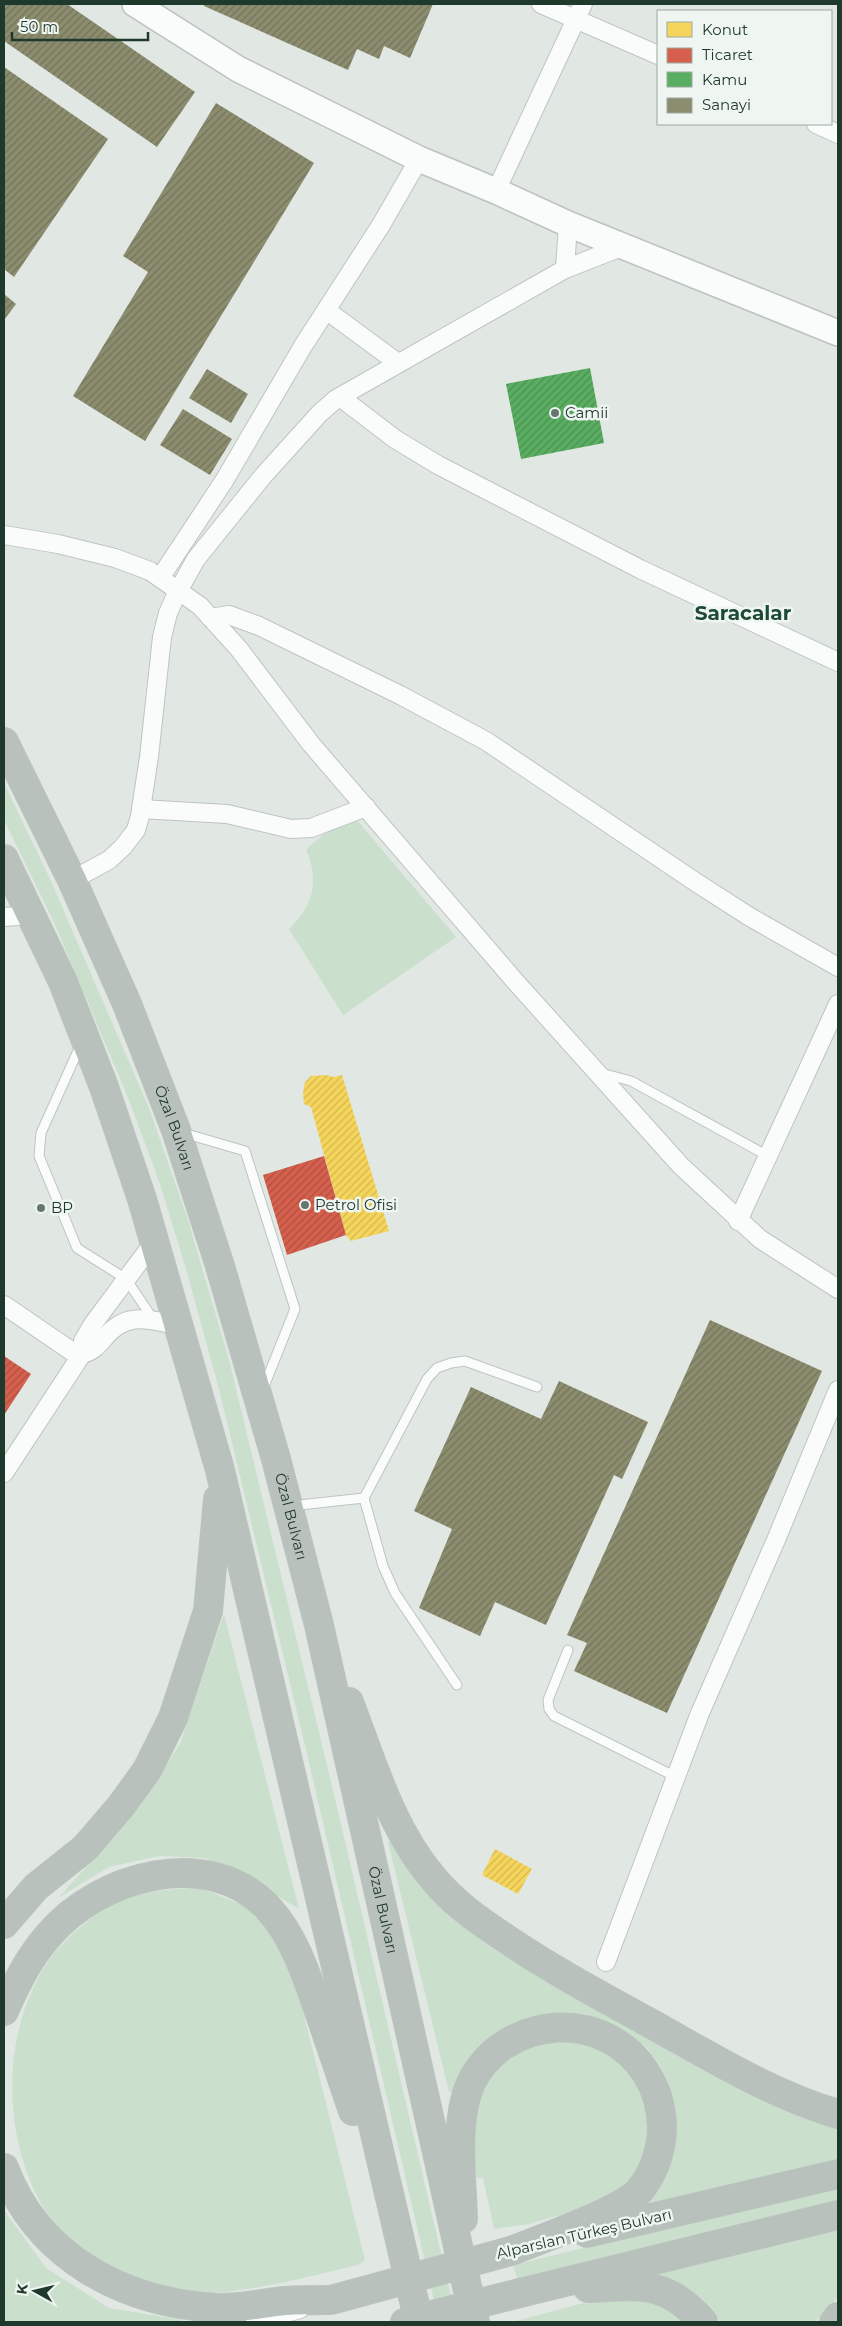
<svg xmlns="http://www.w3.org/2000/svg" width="842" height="2326" font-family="Montserrat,sans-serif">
<defs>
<pattern id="homes-hatch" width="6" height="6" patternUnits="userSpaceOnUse" patternTransform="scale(1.25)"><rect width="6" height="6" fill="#f6d55c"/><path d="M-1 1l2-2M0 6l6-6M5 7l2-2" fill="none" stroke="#d3b850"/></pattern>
<pattern id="shops-hatch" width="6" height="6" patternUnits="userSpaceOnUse" patternTransform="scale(1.25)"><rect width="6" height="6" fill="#d6604d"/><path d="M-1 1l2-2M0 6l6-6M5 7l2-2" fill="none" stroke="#ad5040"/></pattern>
<pattern id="public-hatch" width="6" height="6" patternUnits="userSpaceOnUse" patternTransform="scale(1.25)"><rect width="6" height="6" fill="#5aae61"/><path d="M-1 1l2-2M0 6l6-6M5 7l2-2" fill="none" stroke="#4a8f50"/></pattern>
<pattern id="industry-hatch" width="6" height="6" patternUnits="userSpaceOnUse" patternTransform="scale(1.25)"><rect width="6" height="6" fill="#8c8c6e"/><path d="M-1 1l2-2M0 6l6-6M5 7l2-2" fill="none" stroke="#72735b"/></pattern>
</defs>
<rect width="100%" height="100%" fill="#e1e7e3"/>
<g fill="#cae0cc">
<path d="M4,783L50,879L149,1108L188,1220L229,1360L333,1790L457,2322H439L308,1758L219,1389L186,1269L160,1184L129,1100L53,920L4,820Z"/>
<path d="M356,819L456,937L343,1015L289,929C313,907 320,880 306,850L327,831Z"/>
<path d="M224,1614L299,1909L239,1873L204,1858L159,1856L109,1867L58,1898L127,1822L180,1744Z"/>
<path d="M392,1839L443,1906L466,1928L495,1950L758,2098L838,2128V2160L640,2206L672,2104L669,2084L660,2065L646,2047L629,2035L613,2026L563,2016L457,2091L449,2092L388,1842Z"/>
<path d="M200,1888L243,1905L269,1929L289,1955L365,2260L358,2265C315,2275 271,2287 226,2292C217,2292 208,2295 199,2294C175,2293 152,2284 130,2275C122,2272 112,2269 105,2265C80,2252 60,2231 44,2209C0,2133 0,2025 54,1953C74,1931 98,1909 126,1899C150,1889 174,1889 200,1888Z"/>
<path d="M548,2040L590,2041L625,2061L644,2092L650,2140L638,2173L627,2185L599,2204L529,2224L494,2229L483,2178H477C474,2160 468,2139 471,2121C476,2093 493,2064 519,2051C528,2046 538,2043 548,2040Z"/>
<path d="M838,2186V2202L518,2280L513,2265Z"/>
<path d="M4,2210L46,2268L109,2308L184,2320L175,2322H4Z"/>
<path d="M838,2228V2297L815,2322H720C713,2310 702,2299 689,2292C678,2286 663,2283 655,2273Z"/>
<path d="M626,2296C652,2301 665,2305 686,2322L516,2321L591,2301Z"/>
</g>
<g fill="url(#homes-hatch)">
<path d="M326,1075L334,1077L342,1075L389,1231L351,1241L346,1235L311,1107L304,1104L303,1093L305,1082L311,1076Z"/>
<path d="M495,1849L532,1869L518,1894L482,1875Z"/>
</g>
<g fill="url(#shops-hatch)">
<path d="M324,1156L346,1235L287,1255L263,1175Z"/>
<path d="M4,1356L31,1374L4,1415Z"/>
</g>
<path fill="url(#public-hatch)" d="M590,368L604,443L521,459L506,384Z"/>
<g fill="url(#industry-hatch)">
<path d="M4,4H67L195,92L157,147L4,41Z"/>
<path d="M205,4H433L410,58L384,46L379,59L357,49L348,70L204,6Z"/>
<path d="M4,67L108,139L14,277L4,269Z"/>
<path d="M216,103L314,163L145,441L73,396L148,272L123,256Z"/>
<path d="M4,294L16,304L4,320Z"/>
<path d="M207,369L248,394L231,423L189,398Z"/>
<path d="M183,409L232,439L210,475L160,445Z"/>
<path d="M710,1320L822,1371L667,1713L574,1671L587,1643L567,1635Z"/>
<path d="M559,1381L648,1422L622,1479L614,1475L546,1625L495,1602L480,1636L419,1608L452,1529L414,1511L471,1387L541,1419Z"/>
</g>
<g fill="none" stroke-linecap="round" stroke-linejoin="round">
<g stroke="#bec4c0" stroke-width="11">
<g id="lane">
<path d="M81,1044L41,1133L39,1156L77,1248L126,1279L153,1319"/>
<path d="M601,1073L631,1081L768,1156"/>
<path d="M180,1132L245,1151L295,1309L263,1389"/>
<path d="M364,1498L427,1379L437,1368L451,1363L465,1361L537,1387"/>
<path d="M290,1506L364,1498L383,1566L395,1593L457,1685"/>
<path d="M568,1650L548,1700L549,1709L554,1716L676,1777"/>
</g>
</g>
<g stroke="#bec4c0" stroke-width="20">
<g id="street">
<path d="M541,4L658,55"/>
<path d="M816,124L838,134"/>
<path d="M496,191L583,4"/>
<path d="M568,224L565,269L624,246"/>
<path d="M326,310L398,363"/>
<path d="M340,397L395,439L438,465L640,569L838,662"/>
<path d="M4,535L58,544L115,558L150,571L200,606L239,649L311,744L514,980L681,1166L760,1239L838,1289"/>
<path d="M160,578L224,481L303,346L381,225L419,159"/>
<path d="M211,618L229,615L259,626L400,695L486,741L697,883L750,917L838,967"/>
<path d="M141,809L227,814L291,829L311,828L366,807"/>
<path d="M72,880L109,860L123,847L136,830L140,816L149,757L162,637L168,613L177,593L196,559L263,476L319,414L336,399L565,269"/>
<path d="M4,917L32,915"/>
<path d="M738,1221L838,1004"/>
<path d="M4,1305L80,1357"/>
<path d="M82,1354C94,1351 98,1345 106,1336C128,1311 148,1320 177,1325"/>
<path d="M4,1473L82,1354L83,1341L93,1324L154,1242"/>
<path d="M606,1962L700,1713L776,1540L838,1390"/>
<path d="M255,2322L300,2309"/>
</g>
</g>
<g stroke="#bcc3be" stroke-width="28">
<path id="secondary" d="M135,4L238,69L419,159L496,191L568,224L838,333"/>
</g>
<g stroke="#bbc3bf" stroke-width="30">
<g id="highway">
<path id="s1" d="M4,742L72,880L127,1004L176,1130L220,1266L276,1459L319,1625L475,2322"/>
<path d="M4,859L63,982L104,1087L142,1199L220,1470L419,2322"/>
<path d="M349,1702C372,1762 391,1829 433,1878C454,1904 481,1922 508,1940C554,1971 601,1996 648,2022C710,2056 770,2094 838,2114"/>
<path d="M4,1924L36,1887L85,1848L121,1806L147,1770L173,1718L208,1611L218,1499"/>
<path d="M4,2011C16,1984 28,1959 48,1936C98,1876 209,1844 269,1909C296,1939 307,1978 320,2014C331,2046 342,2079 353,2111"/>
<path d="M4,2168C38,2258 124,2303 217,2308C240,2309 263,2303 285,2301C301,2300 316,2300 331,2300"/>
<path d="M463,2219C462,2178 454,2123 470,2085C477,2069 490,2054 504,2045C573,2001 660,2044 662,2127C662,2149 654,2173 640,2190C622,2211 540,2239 511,2251"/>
<path d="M587,2233L838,2174"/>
<path d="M588,2288C640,2286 665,2279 703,2322"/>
<path d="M524,2292L838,2215"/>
<path d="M834,2322L838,2317"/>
</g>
</g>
<use href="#lane" stroke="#fafbfb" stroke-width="9"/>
<use href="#street" stroke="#fafbfb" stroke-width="18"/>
<use href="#secondary" stroke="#fafbfb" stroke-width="25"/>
<use href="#highway" stroke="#b9c1bd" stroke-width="28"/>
<g stroke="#bbc3bf" stroke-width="30" stroke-linecap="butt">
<g id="highway-bridge">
<path d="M331,2300L511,2251"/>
<path d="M404,2322L524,2292"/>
</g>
</g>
<use href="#highway-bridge" stroke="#b9c1bd" stroke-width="28"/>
</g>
<g fill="#64766d" stroke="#eff6f1" stroke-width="2">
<circle cx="555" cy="413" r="5"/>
<circle cx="305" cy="1205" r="5"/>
<circle cx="41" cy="1208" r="5"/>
</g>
<g text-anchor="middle" stroke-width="5" stroke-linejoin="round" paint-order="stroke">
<g font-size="15" fill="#20392d" stroke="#eff6f1" text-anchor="start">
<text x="565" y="418">Camii</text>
<text x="315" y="1210">Petrol Ofisi</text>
<text x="51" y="1213">BP</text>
</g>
<g font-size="15" fill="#20392d" stroke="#eff6f1">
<text dy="5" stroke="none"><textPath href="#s1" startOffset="422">Özal Bulvarı</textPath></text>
<text dy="5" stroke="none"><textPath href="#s1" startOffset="828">Özal Bulvarı</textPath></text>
<text dy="5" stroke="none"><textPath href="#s1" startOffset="1232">Özal Bulvarı</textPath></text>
<text transform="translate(584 2234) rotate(-13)" y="5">Alparslan Türkeş Bulvarı</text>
</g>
<g font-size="20" font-weight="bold" fill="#1d4a35" stroke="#eff6f1">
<text x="743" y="620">Saracalar</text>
</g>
</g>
<rect width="842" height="2326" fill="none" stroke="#20392d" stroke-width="10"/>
<rect x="657" y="10" width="175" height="115" fill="#eff6f1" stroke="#9caaa3"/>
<rect x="667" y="22" width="25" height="15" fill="#f6d55c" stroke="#9caaa3"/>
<text x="702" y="35" font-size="15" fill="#20392d">Konut</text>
<rect x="667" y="48" width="25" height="15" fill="#d6604d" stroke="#9caaa3"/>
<text x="702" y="60" font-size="15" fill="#20392d">Ticaret</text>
<rect x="667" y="72" width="25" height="15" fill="#5aae61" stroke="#9caaa3"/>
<text x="702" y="85" font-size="15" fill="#20392d">Kamu</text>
<rect x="667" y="98" width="25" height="15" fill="#8c8c6e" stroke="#9caaa3"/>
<text x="702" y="110" font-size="15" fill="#20392d">Sanayi</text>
<g transform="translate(35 2291) rotate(278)" stroke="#eff6f1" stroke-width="4" paint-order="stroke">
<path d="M0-4L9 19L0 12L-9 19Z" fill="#20392d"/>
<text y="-8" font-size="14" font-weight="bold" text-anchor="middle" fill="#20392d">K</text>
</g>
<path d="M12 32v8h136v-8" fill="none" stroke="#20392d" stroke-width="2.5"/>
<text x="20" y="32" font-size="15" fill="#20392d" stroke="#eff6f1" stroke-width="4" paint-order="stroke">50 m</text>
</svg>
